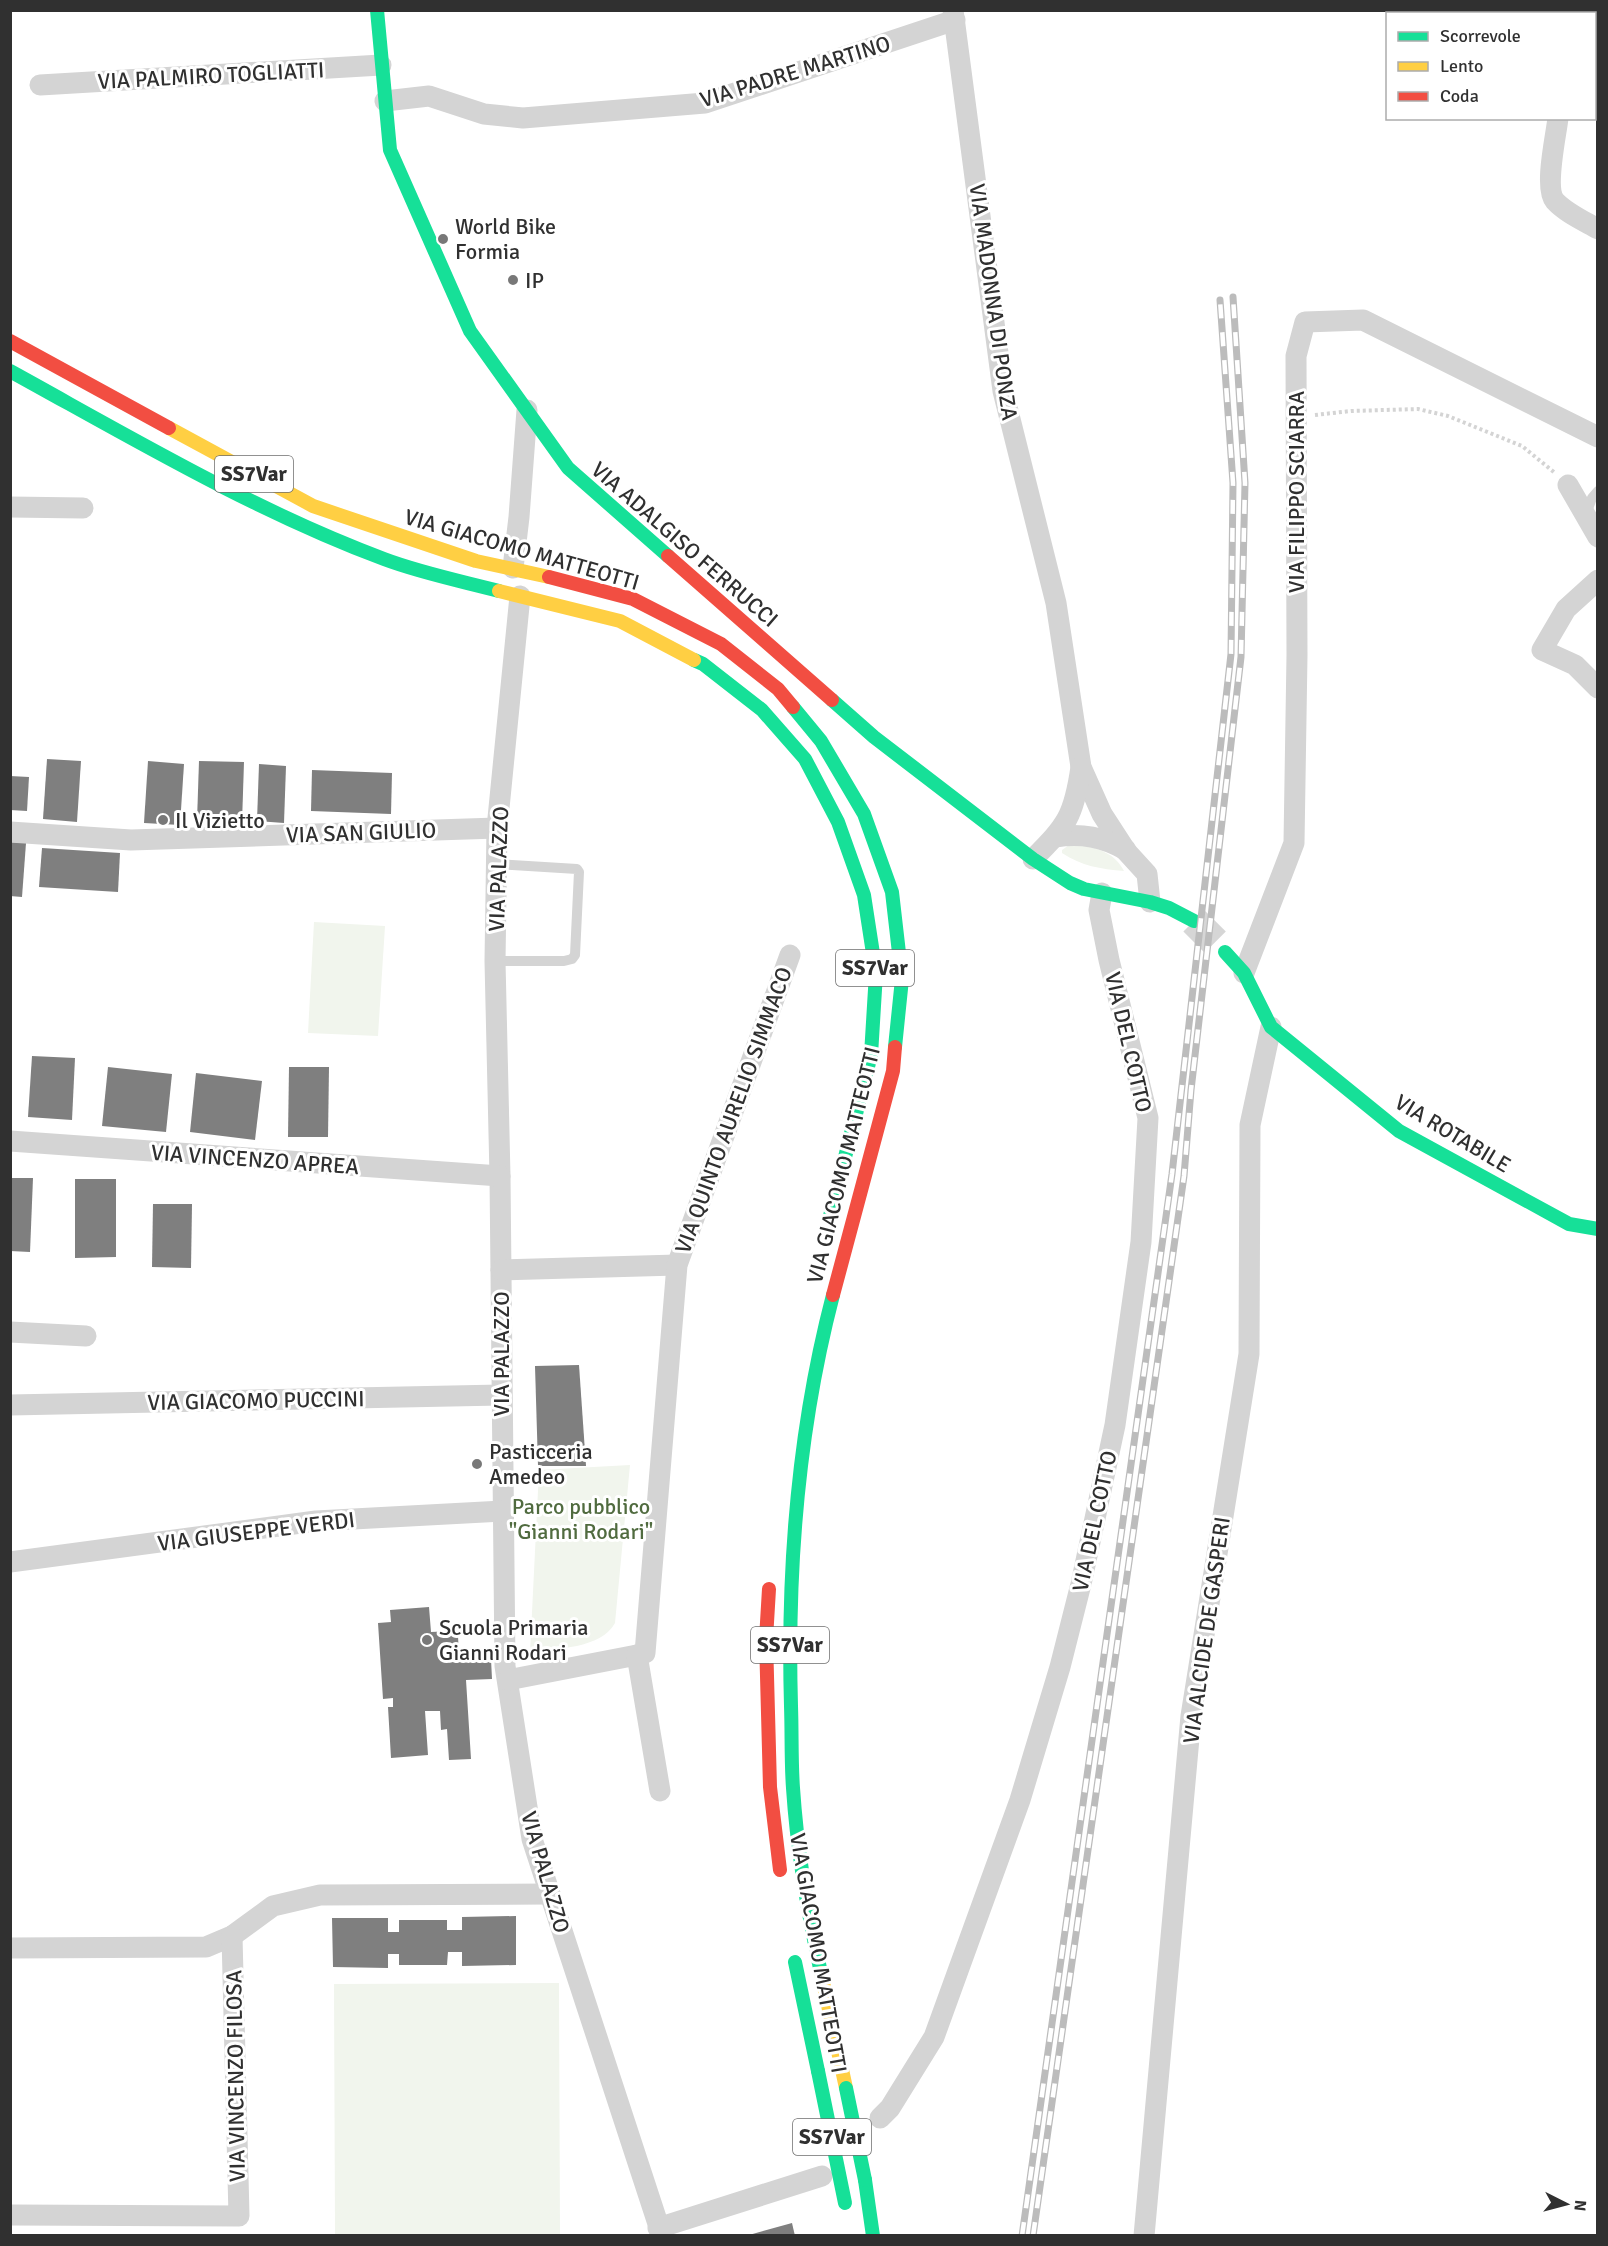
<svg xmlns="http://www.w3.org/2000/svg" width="1608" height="2246" font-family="Signika,sans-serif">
<rect width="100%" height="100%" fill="#fff"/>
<g fill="#f1f5ed">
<path d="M1080,844C1099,849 1115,853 1124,871C1100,869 1082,866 1062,853V850L1069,845Z"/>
<path d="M314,922L385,926L378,1036L308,1033Z"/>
<path d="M630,1465L615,1623C601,1649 556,1648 530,1653L539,1470Z"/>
<path d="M559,1983L560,2235H335L334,1984Z"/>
</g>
<g fill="#7f7f7f">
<path d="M47,759L81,761L77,822L43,819Z"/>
<path d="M148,761L184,764L180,825L144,823Z"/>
<path d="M199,761L244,762L242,823L197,821Z"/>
<path d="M259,764L286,766L284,823L257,821Z"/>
<path d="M312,770L392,773L391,814L311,811Z"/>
<path d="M10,776L29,777L27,811L10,810Z"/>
<path d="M10,842L26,843L22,897L10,896Z"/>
<path d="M42,848L120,853L118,892L39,887Z"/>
<path d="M32,1056L75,1058L72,1120L28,1117Z"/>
<path d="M108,1067L172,1074L166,1132L102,1126Z"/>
<path d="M289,1067H329L328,1137H288Z"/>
<path d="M196,1073L262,1081L255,1140L190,1132Z"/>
<path d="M10,1178H33L30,1252L10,1251Z"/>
<path d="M75,1179H116V1257L75,1258Z"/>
<path d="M153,1204H192L191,1268L152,1267Z"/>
<path d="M579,1365L586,1466H538L535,1366Z"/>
<path d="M429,1607L431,1632L453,1631V1636H458L459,1655L469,1654L470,1660L491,1659L492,1679L466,1680L471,1759L449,1760L447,1729L441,1730L440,1711H425L428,1755L391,1758L388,1707H393V1698L383,1699L378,1623L391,1622L390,1610Z"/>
<path d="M516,1916V1965L462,1966V1952H448L447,1965H399V1954H388V1968L333,1967L332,1918H388V1932H399V1920H447V1930H462V1917Z"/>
<path d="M792,2223L795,2236H749V2235Z"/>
</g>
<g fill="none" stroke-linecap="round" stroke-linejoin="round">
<path stroke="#d6d6d6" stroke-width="30" stroke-dasharray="30 15" stroke-linecap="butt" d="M1194,921L1225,952"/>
<path stroke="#d4d4d4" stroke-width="4" stroke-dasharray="3 3" stroke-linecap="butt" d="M1315,415L1351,411L1418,409L1448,416L1522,446L1555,473"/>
<g stroke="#d4d4d4" stroke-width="10">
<path d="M1586,514L1592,498L1598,491"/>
<path d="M495,961H564L572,959L575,955L579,872L577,869L497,864"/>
</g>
<g stroke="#d4d4d4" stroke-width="21">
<path d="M953,10L1003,391L1056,603L1081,767L1102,814L1126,851L1147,874L1150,902"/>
<path d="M1544,14L1545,10"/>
<path d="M40,85L381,65"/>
<path d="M385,101L429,96L484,114L523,118L705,103L955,20"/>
<path d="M1558,118C1556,136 1544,188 1555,201C1566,213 1584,221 1598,229"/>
<path d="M1568,485L1598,537"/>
<path d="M10,507L83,508"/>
<path d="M513,568L519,517L527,410"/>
<path d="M1598,580L1566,609L1542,650L1575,665L1598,688"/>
<path d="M520,596L497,828L495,961L500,1176L505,1666L532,1839L662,2236"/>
<path d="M10,832L131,840L497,828"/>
<path d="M1055,837C1082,833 1103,837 1126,850"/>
<path d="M1033,859C1067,825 1074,816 1081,767"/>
<path d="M1244,973L1294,843L1297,655L1296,356L1305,322L1363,320L1598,437"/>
<path d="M10,1141L500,1176"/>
<path d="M501,1270L677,1265"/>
<path d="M10,1332L86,1336"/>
<path d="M10,1405L501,1395"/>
<path d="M10,1562L316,1521L503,1511"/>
<path d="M508,1680L637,1655"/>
<path d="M660,1791L637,1655L645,1653L677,1265L790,955"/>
<path d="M10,1948L206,1947L232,1936L273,1906L320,1895L550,1894"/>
<path d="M880,2118L890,2108L934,2037L1020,1800L1060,1667L1081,1584L1115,1425L1141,1242L1148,1118L1109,960L1099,910L1102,893"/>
<path d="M10,2215L239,2216L232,1936"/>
<path d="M658,2228L822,2176"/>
<path d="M1144,2236L1191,1716L1249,1354L1250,1125L1271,1027"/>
</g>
<g stroke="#16e098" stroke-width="14">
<path d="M377,10L390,150L470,331L568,468L668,556"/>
<path d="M10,371C132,438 253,510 384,559C421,573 461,581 499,591"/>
<path d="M694,660L703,664L762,710L805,759L838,822L864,895L876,973L871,1055L830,1216"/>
<path d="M832,700L874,737L1033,859L1070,883L1084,889L1150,902L1169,908L1194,921"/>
<path d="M793,707L821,741L864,814L892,892L902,979L895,1047"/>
<path d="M1225,952L1244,973L1271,1027L1399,1131L1569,1224L1598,1229"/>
<path d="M795,1962L818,2071"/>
<path d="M821,1973C808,1914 797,1849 793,1788C791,1761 792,1734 791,1706C787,1568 798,1429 833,1295"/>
<path d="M865,2180L873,2236"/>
</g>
<g stroke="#ffcf43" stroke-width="14">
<path d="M169,428L313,506L476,561L549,577"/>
<path d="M499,591L620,621L694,660"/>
<path d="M821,1973L846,2088"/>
</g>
<g stroke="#f24e42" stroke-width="14">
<path d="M10,341L169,428"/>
<path d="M668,556L832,700"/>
<path d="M549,577L633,599L721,644L778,689L793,707"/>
<path d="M833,1295L893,1071L895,1047"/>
<path d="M769,1589L766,1639L770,1787L780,1870"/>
</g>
<g stroke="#bcbcbc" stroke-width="7">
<g id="rail">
<path d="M1022,2236L1172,1174L1231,654L1233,483L1220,300"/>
<path d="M1033,2236L1184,1176L1191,1090L1241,657L1245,483L1233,297"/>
</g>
</g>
<use href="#rail" stroke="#fff" stroke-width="4.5" stroke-dasharray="14" stroke-linecap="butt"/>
<g stroke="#16e098" stroke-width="14">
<path d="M818,2071L845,2203"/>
<path d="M846,2088L865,2180"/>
</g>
</g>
<g fill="#787878" stroke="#fff" stroke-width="2">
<circle cx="443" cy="239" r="6"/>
<circle cx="513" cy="280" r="6"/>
<circle cx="163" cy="820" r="6"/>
<circle cx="477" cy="1464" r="6"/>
<circle cx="427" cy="1640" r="6"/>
</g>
<g text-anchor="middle" stroke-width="6" stroke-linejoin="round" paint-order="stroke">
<g fill="#fff" stroke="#6e6e6e" stroke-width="1.5">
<rect x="215" y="456" width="78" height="36" rx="4.5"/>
<rect x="836" y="950" width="78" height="36" rx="4.5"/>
<rect x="751" y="1627" width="78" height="36" rx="4.5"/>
<rect x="793" y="2119" width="78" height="36" rx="4.5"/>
</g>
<g font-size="21" font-weight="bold" fill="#303030">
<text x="254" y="481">SS7Var</text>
<text x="875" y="975">SS7Var</text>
<text x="790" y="1652">SS7Var</text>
<text x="832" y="2144">SS7Var</text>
</g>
<g font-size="22" fill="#303030" stroke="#fff">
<text transform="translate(795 71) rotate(-17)" y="8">VIA PADRE MARTINO</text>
<text transform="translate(211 75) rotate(-3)" y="8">VIA PALMIRO TOGLIATTI</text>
<text transform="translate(994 302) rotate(82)" y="8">VIA MADONNA DI PONZA</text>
<text transform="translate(1296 492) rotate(-90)" y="8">VIA FILIPPO SCIARRA</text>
<text transform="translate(685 544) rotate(41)" y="8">VIA ADALGISO FERRUCCI</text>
<text transform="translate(522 549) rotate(16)" y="8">VIA GIACOMO MATTEOTTI</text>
<text transform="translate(361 832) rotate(-2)" y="8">VIA SAN GIULIO</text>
<text transform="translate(498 869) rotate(-88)" y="8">VIA PALAZZO</text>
<text transform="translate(1129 1042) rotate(77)" y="8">VIA DEL COTTO</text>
<text transform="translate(733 1110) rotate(-70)" y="8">VIA QUINTO AURELIO SIMMACO</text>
<text transform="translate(1453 1133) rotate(31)" y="8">VIA ROTABILE</text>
<text transform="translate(255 1159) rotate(4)" y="8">VIA VINCENZO APREA</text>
<text transform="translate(843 1165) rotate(-76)" y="8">VIA GIACOMO MATTEOTTI</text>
<text transform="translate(501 1354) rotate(-90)" y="8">VIA PALAZZO</text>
<text transform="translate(256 1400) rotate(-1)" y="8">VIA GIACOMO PUCCINI</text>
<text transform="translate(1094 1521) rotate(-78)" y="8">VIA DEL COTTO</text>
<text transform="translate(256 1531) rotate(-7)" y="8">VIA GIUSEPPE VERDI</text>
<text transform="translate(1206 1630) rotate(-82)" y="8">VIA ALCIDE DE GASPERI</text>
<text transform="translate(546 1872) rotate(74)" y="8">VIA PALAZZO</text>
<text transform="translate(819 1953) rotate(80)" y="8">VIA GIACOMO MATTEOTTI</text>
<text transform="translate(235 2076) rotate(-91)" y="8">VIA VINCENZO FILOSA</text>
</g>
<g font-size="22" fill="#303030" stroke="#fff" text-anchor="start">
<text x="455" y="234">World Bike<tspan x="455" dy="25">Formia</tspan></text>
<text x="525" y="288">IP</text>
<text x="175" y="828">Il Vizietto</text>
<text x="489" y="1459">Pasticceria<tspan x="489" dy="25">Amedeo</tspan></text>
<text x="439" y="1635">Scuola Primaria<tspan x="439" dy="25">Gianni Rodari</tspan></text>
</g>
<g font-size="22" fill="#506b3f" stroke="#fff">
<text x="581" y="1514">Parco pubblico<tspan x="581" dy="25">"Gianni Rodari"</tspan></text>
</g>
</g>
<rect width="1608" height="2246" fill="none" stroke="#303030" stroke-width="24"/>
<rect x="1386" y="12" width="210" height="108" fill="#ffffff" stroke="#acacac" stroke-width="1.5"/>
<rect x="1398" y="32" width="30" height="9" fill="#16e098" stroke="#acacac" stroke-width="1.5"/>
<text x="1440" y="42" font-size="18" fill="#303030">Scorrevole</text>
<rect x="1398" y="62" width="30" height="9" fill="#ffcf43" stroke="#acacac" stroke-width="1.5"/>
<text x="1440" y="72" font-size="18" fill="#303030">Lento</text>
<rect x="1398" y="92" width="30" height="9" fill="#f24e42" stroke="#acacac" stroke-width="1.5"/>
<text x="1440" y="102" font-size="18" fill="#303030">Coda</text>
<g transform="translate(1566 2204) rotate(96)" stroke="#ffffff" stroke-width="4.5" paint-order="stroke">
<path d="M0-4.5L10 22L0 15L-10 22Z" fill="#303030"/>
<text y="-9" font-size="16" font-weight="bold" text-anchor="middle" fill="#303030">N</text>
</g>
</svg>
